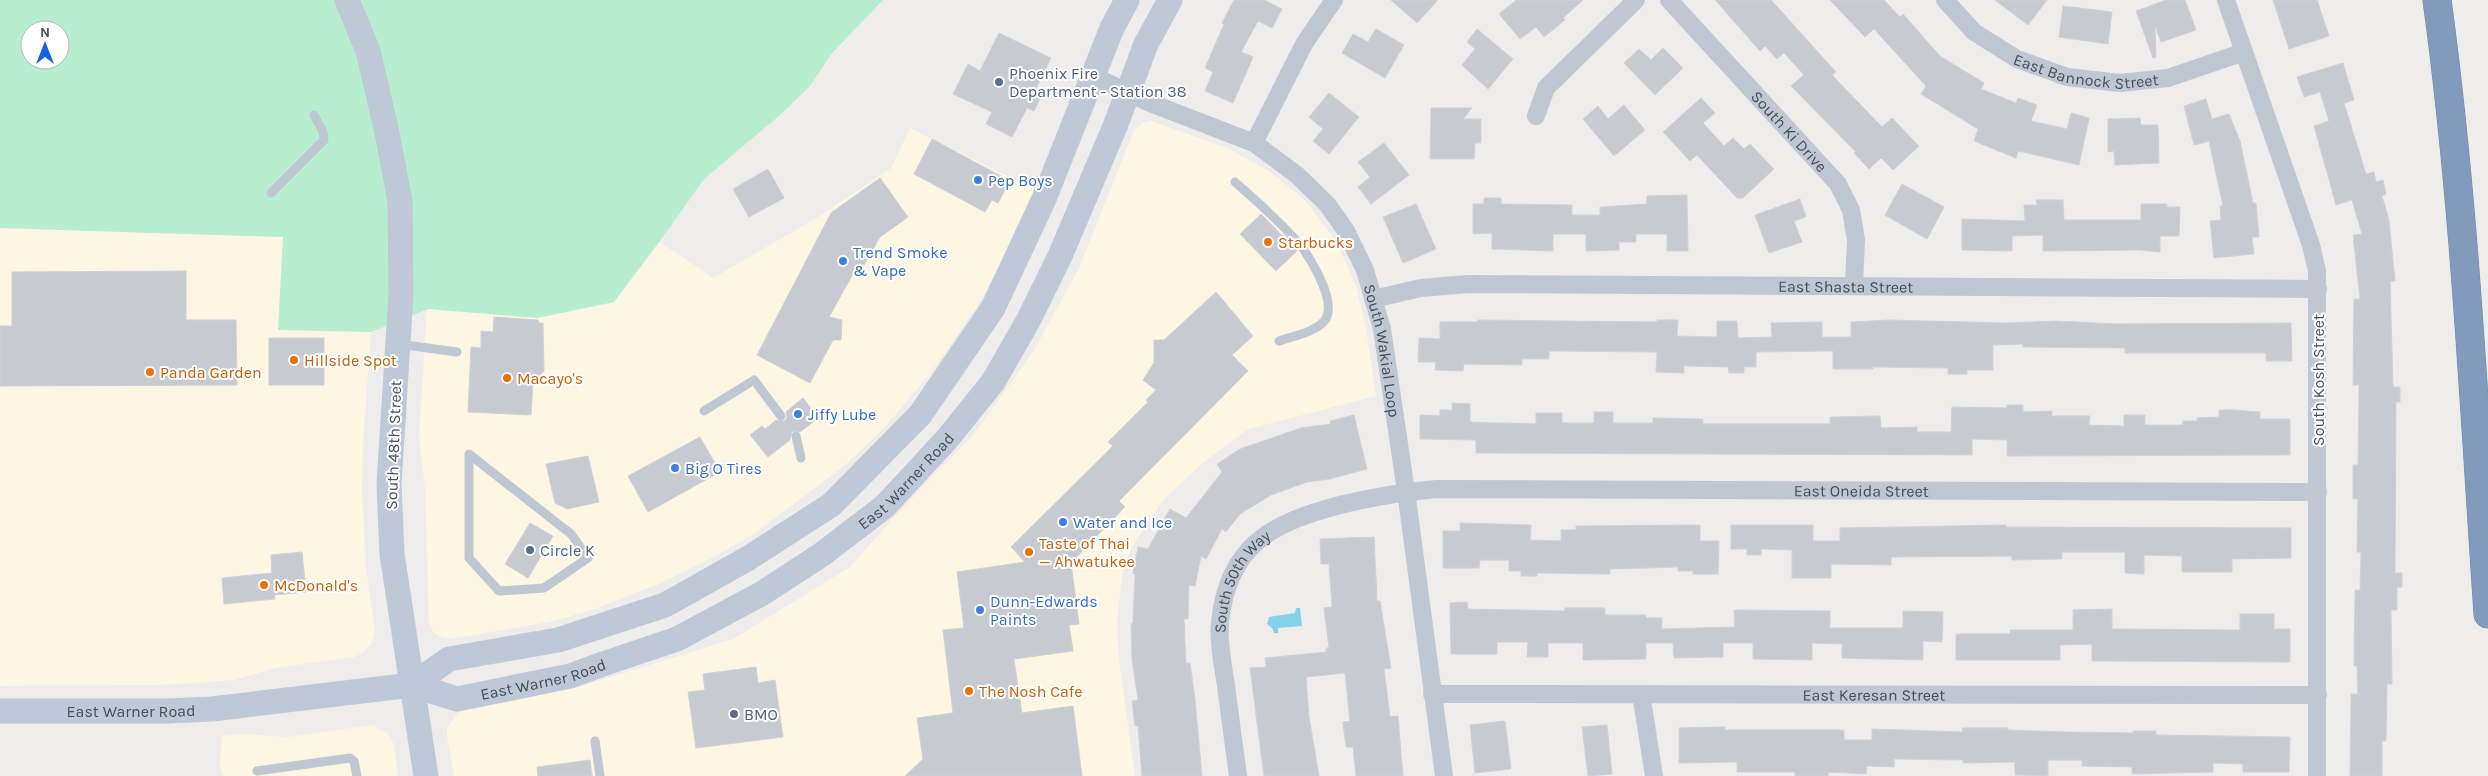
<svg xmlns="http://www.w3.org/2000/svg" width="2488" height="776" font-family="Karla,sans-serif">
<rect width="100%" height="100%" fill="#efecec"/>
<g fill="#fcf6e3">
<path d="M1151,121L1225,147L1269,171L1305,200L1337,243L1356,286L1366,328L1376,396L1249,429L1204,462L1163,500L1136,541L1124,563L1117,620L1119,660L1135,776H454L447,737V728L458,712L579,687L733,639L850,567L894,517L974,434L1033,352L1079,268L1134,130L1143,123Z"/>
<path d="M910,128L1034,189L1010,248L977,307L929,375L883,429L844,466L754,534L710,559L656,585L589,611L549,622L451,639L441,637L434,633L429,624L425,489L419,437L427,309L537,318L614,302L660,242L713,278L818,217L891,168Z"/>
<path d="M0,228L283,237L278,329L371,332L363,445L362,491L366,567L375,630L372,643L363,653L354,657L275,668L234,680L209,682L160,685L0,686Z"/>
<path d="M372,725L387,733L394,744L398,776H223L220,766L222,736L243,734L288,737Z"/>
</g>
<path fill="#b8eed0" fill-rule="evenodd" d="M0,0H883L832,53L810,86L779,116L704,179L673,223L614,302L537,318L428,309L371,332L278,330L283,237L0,228ZM30,30H60V60H30Z"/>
<path fill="#84d1ec" d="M1296,608H1300L1302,626L1278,628V633H1274L1273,629L1267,624L1269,617L1295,613Z"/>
<g fill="#c8cad2" stroke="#d0d1d8">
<path d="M1234,0H1264L1282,9L1272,28L1258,21L1241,52L1253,57L1233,103L1205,91L1213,72L1205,68L1224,24L1222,23Z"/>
<path d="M1391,0H1438L1417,23Z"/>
<path d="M1516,0H1583L1563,18L1565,20L1544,37L1536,27L1520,39L1499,14Z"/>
<path d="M1715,0H1771L1836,72L1832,75L1882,127L1892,118L1919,146L1893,170L1881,158L1869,169L1854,153L1856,152L1791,86L1804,75L1784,53L1777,59L1765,46L1760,51Z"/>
<path d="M1830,0H1884L1900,17L1903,14L1940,56L1984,83L1981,89L2016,103L2018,98L2037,105L2031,121L2067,129L2071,113L2089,118L2079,165L2018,151L2016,158L1974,141L1978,129L1921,94L1926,86L1874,29L1865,37Z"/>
<path d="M1995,0H2047L2028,25Z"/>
<path d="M2166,0H2185L2196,30L2161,42L2155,25L2156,57L2153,58L2136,11Z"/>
<path d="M2273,0H2317L2329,36L2289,49Z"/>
<path d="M2063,6L2112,12L2108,44L2059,37Z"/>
<path d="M1376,29L1404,45L1385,78L1342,53L1353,34L1368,42Z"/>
<path d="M1477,29L1513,59L1488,89L1462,65L1475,49L1467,42Z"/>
<path d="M999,33L1051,58L1033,95L1040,99L1034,111L1027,108L1012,137L986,124L992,112L953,94L968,64L980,71Z"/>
<path d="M1663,48L1683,68L1655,95L1624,63L1639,49L1651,60Z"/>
<path d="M2343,63L2354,100L2344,103L2366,174L2374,172L2376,182L2383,180L2386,194L2382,196L2389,220L2395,281H2390L2393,387H2400V402H2396L2395,573H2402V587H2397V610H2391L2392,684H2387L2386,741H2382V776H2350L2351,694H2358L2357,666H2354L2355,590H2360L2361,552H2357L2358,499H2353V465H2358L2359,385H2353L2354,299H2360L2353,235L2362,234L2352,200L2336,205L2314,126L2329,121L2320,92L2304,97L2297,77Z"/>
<path d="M1329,93L1359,117L1329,154L1313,141L1323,129L1309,117Z"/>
<path d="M1701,98L1715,113L1703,123L1724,146L1733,138L1744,149L1750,144L1774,169L1743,198H1737L1697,155L1690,161L1663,132Z"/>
<path d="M2206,99L2212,119L2229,114L2240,141L2253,203H2256L2259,237H2252L2254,254L2214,258L2210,221L2221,220L2220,206H2223L2209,141L2194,145L2184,106Z"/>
<path d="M1624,105L1645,130L1614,156L1583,119L1598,106L1608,119Z"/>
<path d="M1431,108H1472L1463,119H1481V143H1475L1474,159H1430Z"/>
<path d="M2140,118L2141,125H2158L2159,163L2115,165L2114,151L2108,152V119Z"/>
<path d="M932,139L1010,181L998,203L992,200L985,212L914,174Z"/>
<path d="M1384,143L1409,175L1371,204L1358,187L1370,177L1358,162Z"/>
<path d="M768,169L784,198L749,217L733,189Z"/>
<path d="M880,178L908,217L880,237L864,265L859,263L829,317L842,320L841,340H833L810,383L757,355L831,213Z"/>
<path d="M1902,184L1944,207L1927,239L1885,215Z"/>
<path d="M1687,195L1688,251H1667V234H1636V242H1619V250L1586,251V234H1553V251L1492,249V233L1473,234V204H1484V198H1501V204L1572,205V215H1600V207L1647,204V196Z"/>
<path d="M1800,199L1806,217L1794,221L1802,242L1769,253L1755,215Z"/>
<path d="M2036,200H2063L2064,220H2141V204H2167V207H2180L2179,236H2160V252L2140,250L2043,251V235L2012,236V251L1962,250V219L2025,221L2024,205H2037Z"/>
<path d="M1416,204L1436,249L1403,263L1383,217Z"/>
<path d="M1261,214L1297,251L1276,271L1240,234Z"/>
<path d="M186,271V320H236L237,385L0,386V326H12V272Z"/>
<path d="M1216,292L1253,336L1232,355L1248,371L1119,501L1125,507L1071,563L1079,624L1069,625L1073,651L1014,659L1022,713L1073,706L1082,776H905L923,759L917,718L953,713L943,630L964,628L957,572L1025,562L1011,547L1113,446L1108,442L1148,402L1146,400L1156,390L1143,380L1154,363V340H1164Z"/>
<path d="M494,317L538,320L539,323H543L544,371L533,382L531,415L468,412L471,347L481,348V331L493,332Z"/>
<path d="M1478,320L1657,322V320H1678L1677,336L1717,337V321H1737L1738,338L1772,337L1771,323L1822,322V337H1851V322L1889,320L2007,323L2056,321L2116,324L2291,323L2292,361H2266V353H2125V348L2023,347V344L1993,345V370H1967V374H1948V368L1873,367V369H1833V351L1756,352V367H1744V373H1729L1728,367L1684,366V373L1656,372L1657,352L1549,351V359H1522V365L1464,364L1463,371L1435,370L1436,362H1418L1419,338L1440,339V322H1478Z"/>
<rect x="269" y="338" width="55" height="47"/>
<path d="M803,398L818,418L800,432L792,431L790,440L768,457L750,435L762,426L765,429L776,420L784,421L787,418L786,412Z"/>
<path d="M1452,403L1470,404V422L1536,424V413H1562V423H1594V412H1613V423H1653V418L1703,419V424H1830V417L1880,416L1881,428L1917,427V432H1951L1952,407L2007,408V405H2023V412L2052,411V416H2090L2089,425L2124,426V415H2145V425H2183V421H2197V418L2219,417V410H2234L2260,412V419H2290V455L2007,456V440L1972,439V455L1476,453V440L1420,439V415L1440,416V410H1452Z"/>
<path d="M1354,415L1367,469L1329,479L1307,482L1271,495L1240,514L1226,532L1222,529L1206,559L1201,556L1195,586L1189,585L1188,619H1184L1186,664L1190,663L1195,699L1202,776H1142L1138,726H1135L1132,701L1138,700L1132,659L1131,624L1133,623L1135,574L1133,573L1138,547L1148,549L1170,509L1186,518L1222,472L1217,464L1240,449L1301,428L1331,424L1330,421Z"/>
<path d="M700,437L720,472L648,512L628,476Z"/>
<path d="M588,456L599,502L567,509L555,503L546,464Z"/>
<path d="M530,523L553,536L528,578L505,564Z"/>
<path d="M1460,523L1531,525L1530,540L1561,541V530H1576V526L1700,525V541H1719L1718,574H1693V571H1678V567L1610,569V574L1537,573V576H1521V571H1509V560H1480L1479,568H1443V531H1460Z"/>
<path d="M1731,525H1813V541H1840V528L2006,525V527L2291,528V558L2232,559V572H2182V556L2144,555V574L2125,573V552H2062V559L2012,560V556L1891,557V565L1831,564V578H1792V550L1761,549V555H1747V549H1731Z"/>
<path d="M1374,537L1377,601H1380L1391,668L1384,669L1390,717L1398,716L1403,776H1356L1353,747H1346L1343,722L1350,721L1345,673L1306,677L1309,717L1319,776H1264L1250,668L1266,667L1265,658L1326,652V648H1329L1324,608L1332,607L1329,564H1321L1320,539Z"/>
<path d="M302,552L306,592L274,595L275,599L224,604L222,578L272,573L271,555Z"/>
<path d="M1467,602L1468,609L1565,611V608H1605V615H1646V618H1662V629L1735,627L1734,610L1830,611V628H1903V611L1943,612L1942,642L1923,641V660L1842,658V644L1812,643V660L1753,659V643H1723V657L1674,658L1673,643H1646V659L1583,660V643H1548V657H1527L1528,642H1497V654H1451L1450,603Z"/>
<path d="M2112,609V629L2240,630V614H2274V629H2290V662L2092,661V644L2060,645V660H1956V634H2010V630H2073V610Z"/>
<path d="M756,667L758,683L775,680L783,737L696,748L688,692L705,690L703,674Z"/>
<path d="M1505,721L1511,769L1475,773L1470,725Z"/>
<path d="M1607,725L1612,774L1588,776L1582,727Z"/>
<path d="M1725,727V730H1844V740H1872V729L1963,732L1962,728H2008V730L2066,732L2133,733V731H2156V735L2290,737L2289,772H2243V764L2213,763V772L2132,774V767L2082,766V760H2048V776L2015,775V762L1963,763V760L1894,759V767L1867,766L1866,774L1828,772V776H1795V772H1737V762L1679,763V728Z"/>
<path d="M590,760L592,776H538L537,767Z"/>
</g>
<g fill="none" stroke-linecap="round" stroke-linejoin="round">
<g stroke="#6d86a8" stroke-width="29">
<path id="highway" d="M2437,0C2465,204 2474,409 2488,614"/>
</g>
<g stroke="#bfc7d2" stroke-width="9">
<path d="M1235,182C1255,200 1289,229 1304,250C1314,265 1337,304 1325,320C1316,332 1293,336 1279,341"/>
<path d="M271,193L324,140L323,132L314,115"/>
<path d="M398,344L457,352"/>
<path d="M704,411L754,380L781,416"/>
<path d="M796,436L801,458"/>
<path d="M469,454L571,534L588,558L544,588L499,591L469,558Z"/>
<path d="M595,741L600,776"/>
<path d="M257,771L350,758L354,761L357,776"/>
</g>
<g stroke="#bfc7d2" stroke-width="18">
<path id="s1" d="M1669,0L1838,184L1851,210L1856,240L1854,285"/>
<path id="s2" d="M1945,0L1974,32L2017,59L2067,77L2120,83L2168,78L2244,52"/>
<path d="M2226,0L2311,245L2317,271V776"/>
<path id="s3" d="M1093,76L1148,102L1254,143L1297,175L1327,204L1346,231L1365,270L1382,329L1406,491L1444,776"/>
<path d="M1536,116L1546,88L1636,0"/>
<path d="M1254,143L1304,44L1334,0"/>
<path id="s4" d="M1373,299L1421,288L1468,284L2318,289"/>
<path id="s5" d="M1432,694L2318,695"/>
<path d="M1641,694L1654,776"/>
<path id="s6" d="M1238,776C1234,746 1230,716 1226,686C1223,665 1218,643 1220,622C1228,545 1272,523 1340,505C1373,497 1402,492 1437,489L2318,492"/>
</g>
<g stroke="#bec8d6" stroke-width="25">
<path d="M347,0L368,51L386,128L400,201L401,294L389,484L392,554L426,776"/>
<path d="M412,685L449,659L558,640L665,605L747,559L831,505L920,415L993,308L1044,199L1112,28L1127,0"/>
<path id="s7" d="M0,711H167L212,709L412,685L457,699L570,676L603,664L677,639L761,594L821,555L885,506L947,439L993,382L1028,321L1060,256L1116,124L1146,44L1170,0"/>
</g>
<use href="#highway" stroke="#829bbc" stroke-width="28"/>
</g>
<g fill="#5c6f8a" stroke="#fff" stroke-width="2">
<circle cx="999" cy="82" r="5"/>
<circle cx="530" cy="550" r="5"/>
<circle cx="734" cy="714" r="5"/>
</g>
<g fill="#3f7fe0" stroke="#fff" stroke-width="2">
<circle cx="978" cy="180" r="5"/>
<circle cx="843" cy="261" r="5"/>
<circle cx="798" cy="414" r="5"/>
<circle cx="675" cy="468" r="5"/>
<circle cx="1063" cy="522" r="5"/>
<circle cx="980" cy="610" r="5"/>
</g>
<g fill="#e8710a" stroke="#fff" stroke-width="2">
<circle cx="1268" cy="242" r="5"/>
<circle cx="294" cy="360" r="5"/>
<circle cx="150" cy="372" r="5"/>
<circle cx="507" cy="378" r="5"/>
<circle cx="1029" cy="552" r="5"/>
<circle cx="264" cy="585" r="5"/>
<circle cx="969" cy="691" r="5"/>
</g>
<g text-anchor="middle" stroke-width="4" stroke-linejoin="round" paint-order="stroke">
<g font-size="16" fill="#444e59" stroke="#fff">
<text dy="6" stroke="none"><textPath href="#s2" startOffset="165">East Bannock Street</textPath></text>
<text dy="6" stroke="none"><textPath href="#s1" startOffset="178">South Ki Drive</textPath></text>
<text dy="6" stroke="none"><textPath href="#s4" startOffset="474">East Shasta Street</textPath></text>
<text dy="6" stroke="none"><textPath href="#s3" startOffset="429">South Wakial Loop</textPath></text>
<text transform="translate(2318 380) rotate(-90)" y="6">South Kosh Street</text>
<text transform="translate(393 445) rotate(-88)" y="6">South 48th Street</text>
<text dy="6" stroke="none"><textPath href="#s7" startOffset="969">East Warner Road</textPath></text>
<text dy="6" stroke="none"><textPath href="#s6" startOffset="860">East Oneida Street</textPath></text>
<text dy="6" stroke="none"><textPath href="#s6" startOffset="202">South 50th Way</textPath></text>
<text dy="6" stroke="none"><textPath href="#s7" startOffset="549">East Warner Road</textPath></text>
<text dy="6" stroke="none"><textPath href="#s5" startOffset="442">East Keresan Street</textPath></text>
<text dy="6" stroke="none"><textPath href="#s7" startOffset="131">East Warner Road</textPath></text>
</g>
<g font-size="16" fill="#4e5e75" stroke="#fff" text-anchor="start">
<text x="1009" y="79">Phoenix Fire<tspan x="1009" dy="18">Department - Station 38</tspan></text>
<text x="540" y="556">Circle K</text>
<text x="744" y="720">BMO</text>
</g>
<g font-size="16" fill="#366cbe" stroke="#fff" text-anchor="start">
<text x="988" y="186">Pep Boys</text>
<text x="853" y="258">Trend Smoke<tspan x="853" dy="18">&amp; Vape</tspan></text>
<text x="808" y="420">Jiffy Lube</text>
<text x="685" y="474">Big O Tires</text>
<text x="1073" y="528">Water and Ice</text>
<text x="990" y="607">Dunn-Edwards<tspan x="990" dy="18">Paints</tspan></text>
</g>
<g font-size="16" fill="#c56008" stroke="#fff" text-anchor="start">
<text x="1278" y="248">Starbucks</text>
<text x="304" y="366">Hillside Spot</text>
<text x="160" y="378">Panda Garden</text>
<text x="517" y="384">Macayo's</text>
<text x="1039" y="549">Taste of Thai<tspan x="1039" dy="18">— Ahwatukee</tspan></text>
<text x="274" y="591">McDonald's</text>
<text x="979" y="697">The Nosh Cafe</text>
</g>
</g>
<g transform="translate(45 45)"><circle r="24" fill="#ffffff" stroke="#b4b8bd"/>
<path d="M0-4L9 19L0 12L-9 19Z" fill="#1662de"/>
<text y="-8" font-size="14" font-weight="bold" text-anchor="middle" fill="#444e59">N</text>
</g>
</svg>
